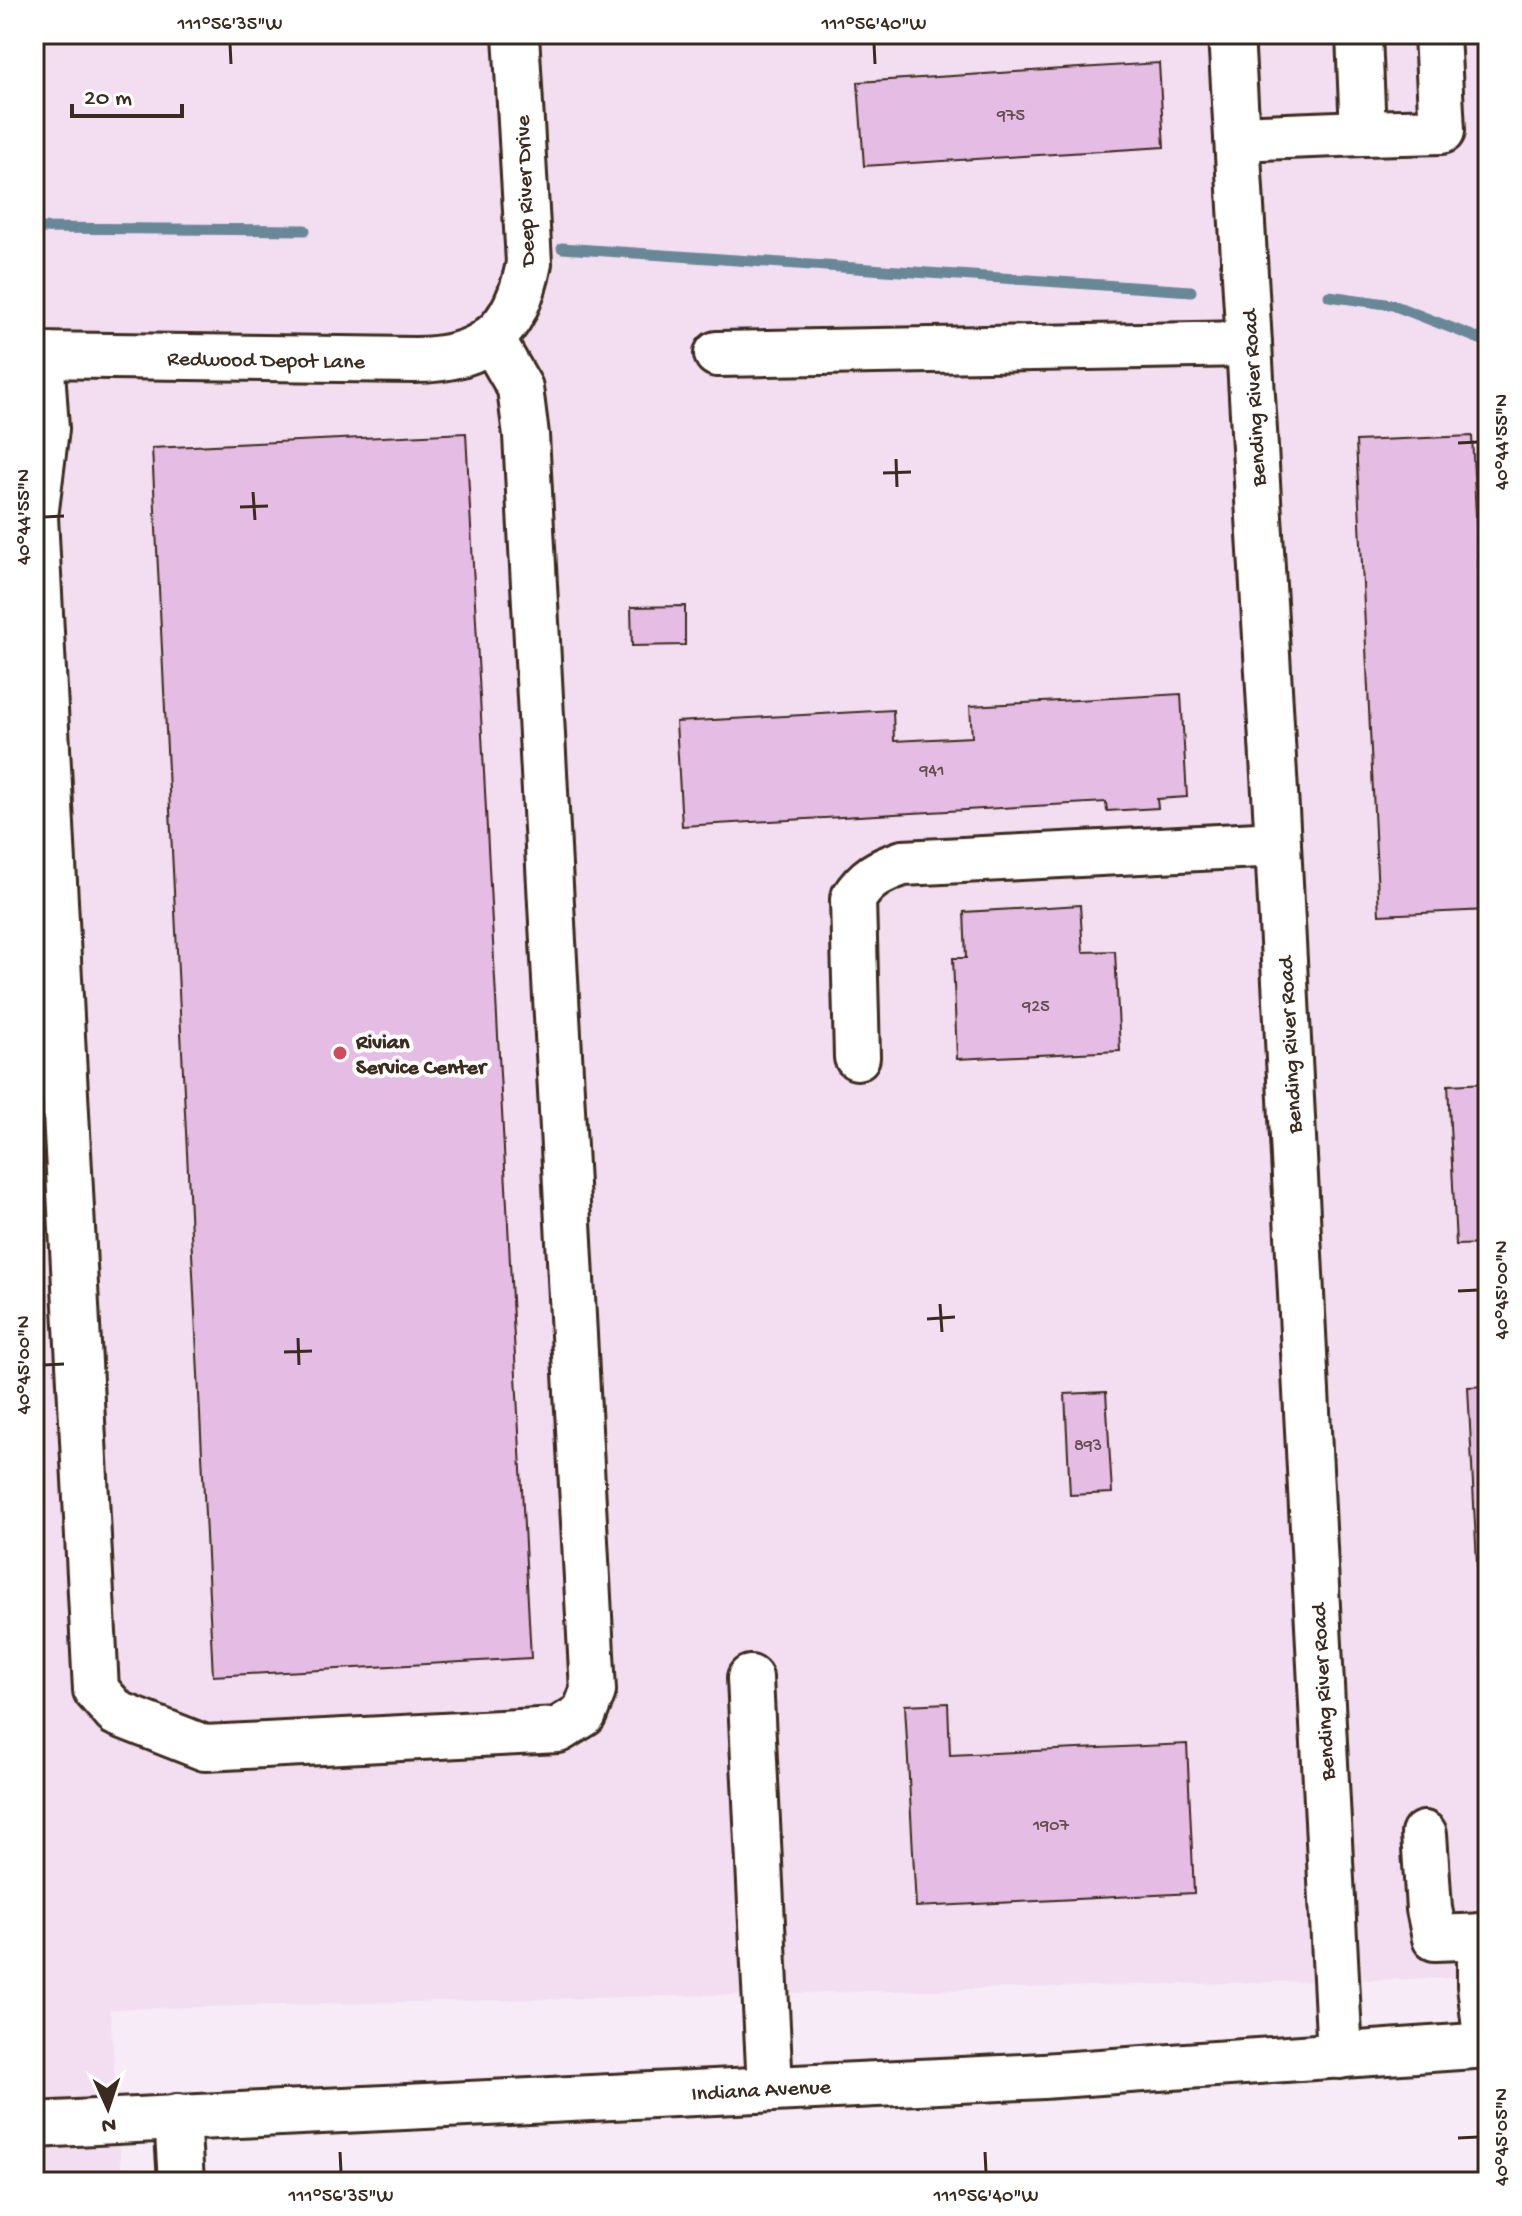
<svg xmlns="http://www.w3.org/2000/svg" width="1522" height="2216" font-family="'Gochi Hand',sans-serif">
<rect width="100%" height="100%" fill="#f7ebf7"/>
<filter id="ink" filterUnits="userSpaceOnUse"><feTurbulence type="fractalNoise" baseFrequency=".0125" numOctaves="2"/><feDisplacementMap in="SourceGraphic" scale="16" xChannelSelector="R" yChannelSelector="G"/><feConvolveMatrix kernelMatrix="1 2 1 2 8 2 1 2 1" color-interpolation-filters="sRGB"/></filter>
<g filter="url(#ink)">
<path fill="#f2ddf1" d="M34,34H1488V1977L110,2009L122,2182H34Z"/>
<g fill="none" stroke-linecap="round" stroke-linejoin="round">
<g stroke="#698897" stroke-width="11">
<path d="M34,228L305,230"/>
<path d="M562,248L1191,291"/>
<path d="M1329,296L1393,305L1488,342"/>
</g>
</g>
<g fill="#e5bce3" stroke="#3b2a1e" stroke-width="2">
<path d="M1159,63L1164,147L864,166L858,82Z"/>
<path d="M466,433L531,1658L213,1676L152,448Z"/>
<path d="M1472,436L1488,754V910L1379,915L1356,441Z"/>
<path d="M685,606V645L632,646L631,607Z"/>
<path d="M1181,694L1187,797L1157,799L1158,808L1107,811L1106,802L682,826L676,722L893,710L894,741L972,737L970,706Z"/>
<path d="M1080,905L1083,952L1115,951L1120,1051L957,1059L953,958H966L964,912Z"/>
<path d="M1488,1083V1244L1456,1245L1448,1085Z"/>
<path d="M1488,1386V1779L1468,1387Z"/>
<path d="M1106,1392L1112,1493L1070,1495L1065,1394Z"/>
<path d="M948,1703L950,1755L1187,1744L1194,1893L916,1907L905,1705Z"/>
</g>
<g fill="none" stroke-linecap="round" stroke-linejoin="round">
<g stroke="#3b2a1e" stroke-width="50">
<g id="minor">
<path d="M1231,34L1278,844L1340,2056"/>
<path d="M1359,34L1363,133L1442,131L1437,34"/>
<path d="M1237,138L1363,133"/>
<path d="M717,354L1249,344"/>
<path d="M34,355L414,360C483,360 516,332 529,263L516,34"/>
<path d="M41,355L46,429L35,517L96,1690L116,1713L205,1748L558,1730L584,1714L593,1691L526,435L520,388L491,338"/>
<path d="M857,1057L853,899C866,878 879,871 903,863L1278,844"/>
<path d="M750,1678L770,2088"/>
<path d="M1424,1834L1429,1909L1435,1938L1488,1936"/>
<path d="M1480,1936V1985L1487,2045"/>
<path d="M177,2117L181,2182"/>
<path d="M34,2125L1043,2076L1488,2045"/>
</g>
</g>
<use href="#minor" stroke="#fff" stroke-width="44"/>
</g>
</g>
<path fill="none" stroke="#3b2a1e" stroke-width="3" d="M230,44L231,64M874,44L875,64M1458,443L1478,442M896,459L897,487M883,473L911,472M253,492L255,520M240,507L268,506M44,517L64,516M1458,1291L1478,1290M940,1304L942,1332M927,1319L955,1317M298,1338L299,1365M284,1352L312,1351M44,1365L64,1364M1458,2138L1478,2137M340,2152L341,2172M985,2152L986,2172"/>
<circle fill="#d1495b" stroke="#fff" stroke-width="3" cx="340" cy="1053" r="8"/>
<g text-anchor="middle" stroke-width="8" stroke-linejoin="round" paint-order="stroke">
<g font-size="18" fill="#664e4f">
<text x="1011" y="120">975</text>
<text x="932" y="775">941</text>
<text x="1036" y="1011">925</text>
<text x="1088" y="1450">893</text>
<text x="1051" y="1830">1907</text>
</g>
<g font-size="22" fill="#3b2a1e" stroke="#fff">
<text transform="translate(523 191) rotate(-92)" y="8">Deep River Drive</text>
<text transform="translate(266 358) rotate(1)" y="8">Redwood Depot Lane</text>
<text transform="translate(1252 398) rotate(-93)" y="8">Bending River Road</text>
<text transform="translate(1288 1045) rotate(-93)" y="8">Bending River Road</text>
<text transform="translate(1321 1692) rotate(-93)" y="8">Bending River Road</text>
<text transform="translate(761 2088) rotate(-3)" y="8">Indiana Avenue</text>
</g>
<g font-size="22" font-weight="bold" fill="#3b2a1e" stroke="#fff" text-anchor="start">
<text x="356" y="1048">Rivian<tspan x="356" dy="25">Service Center</tspan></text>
</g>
</g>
<rect width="1522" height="2216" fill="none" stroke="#fff" stroke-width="88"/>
<g transform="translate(108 2108) rotate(177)" stroke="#ffffff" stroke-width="6" paint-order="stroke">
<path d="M0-6L14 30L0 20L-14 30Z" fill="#3b2a1e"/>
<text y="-12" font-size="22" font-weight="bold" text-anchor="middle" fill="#3b2a1e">N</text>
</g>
<path d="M72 104v12h110v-12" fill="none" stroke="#3b2a1e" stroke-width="4"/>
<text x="84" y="104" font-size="24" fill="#3b2a1e" stroke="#ffffff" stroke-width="6" paint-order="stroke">20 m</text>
<rect x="44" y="44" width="1434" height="2128" fill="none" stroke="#3b2a1e" stroke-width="3"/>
<g font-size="20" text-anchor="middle" fill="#3b2a1e">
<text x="230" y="29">111°56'35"W</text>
<text x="874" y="29">111°56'40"W</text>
<text transform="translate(1500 442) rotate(-90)" y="7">40°44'55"N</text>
<text transform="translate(22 517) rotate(-90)" y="7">40°44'55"N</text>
<text transform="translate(1500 1290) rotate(-90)" y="7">40°45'00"N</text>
<text transform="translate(22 1365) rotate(-90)" y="7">40°45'00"N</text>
<text transform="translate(1500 2137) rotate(-90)" y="7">40°45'05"N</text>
<text x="341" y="2201">111°56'35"W</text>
<text x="986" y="2201">111°56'40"W</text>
</g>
</svg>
